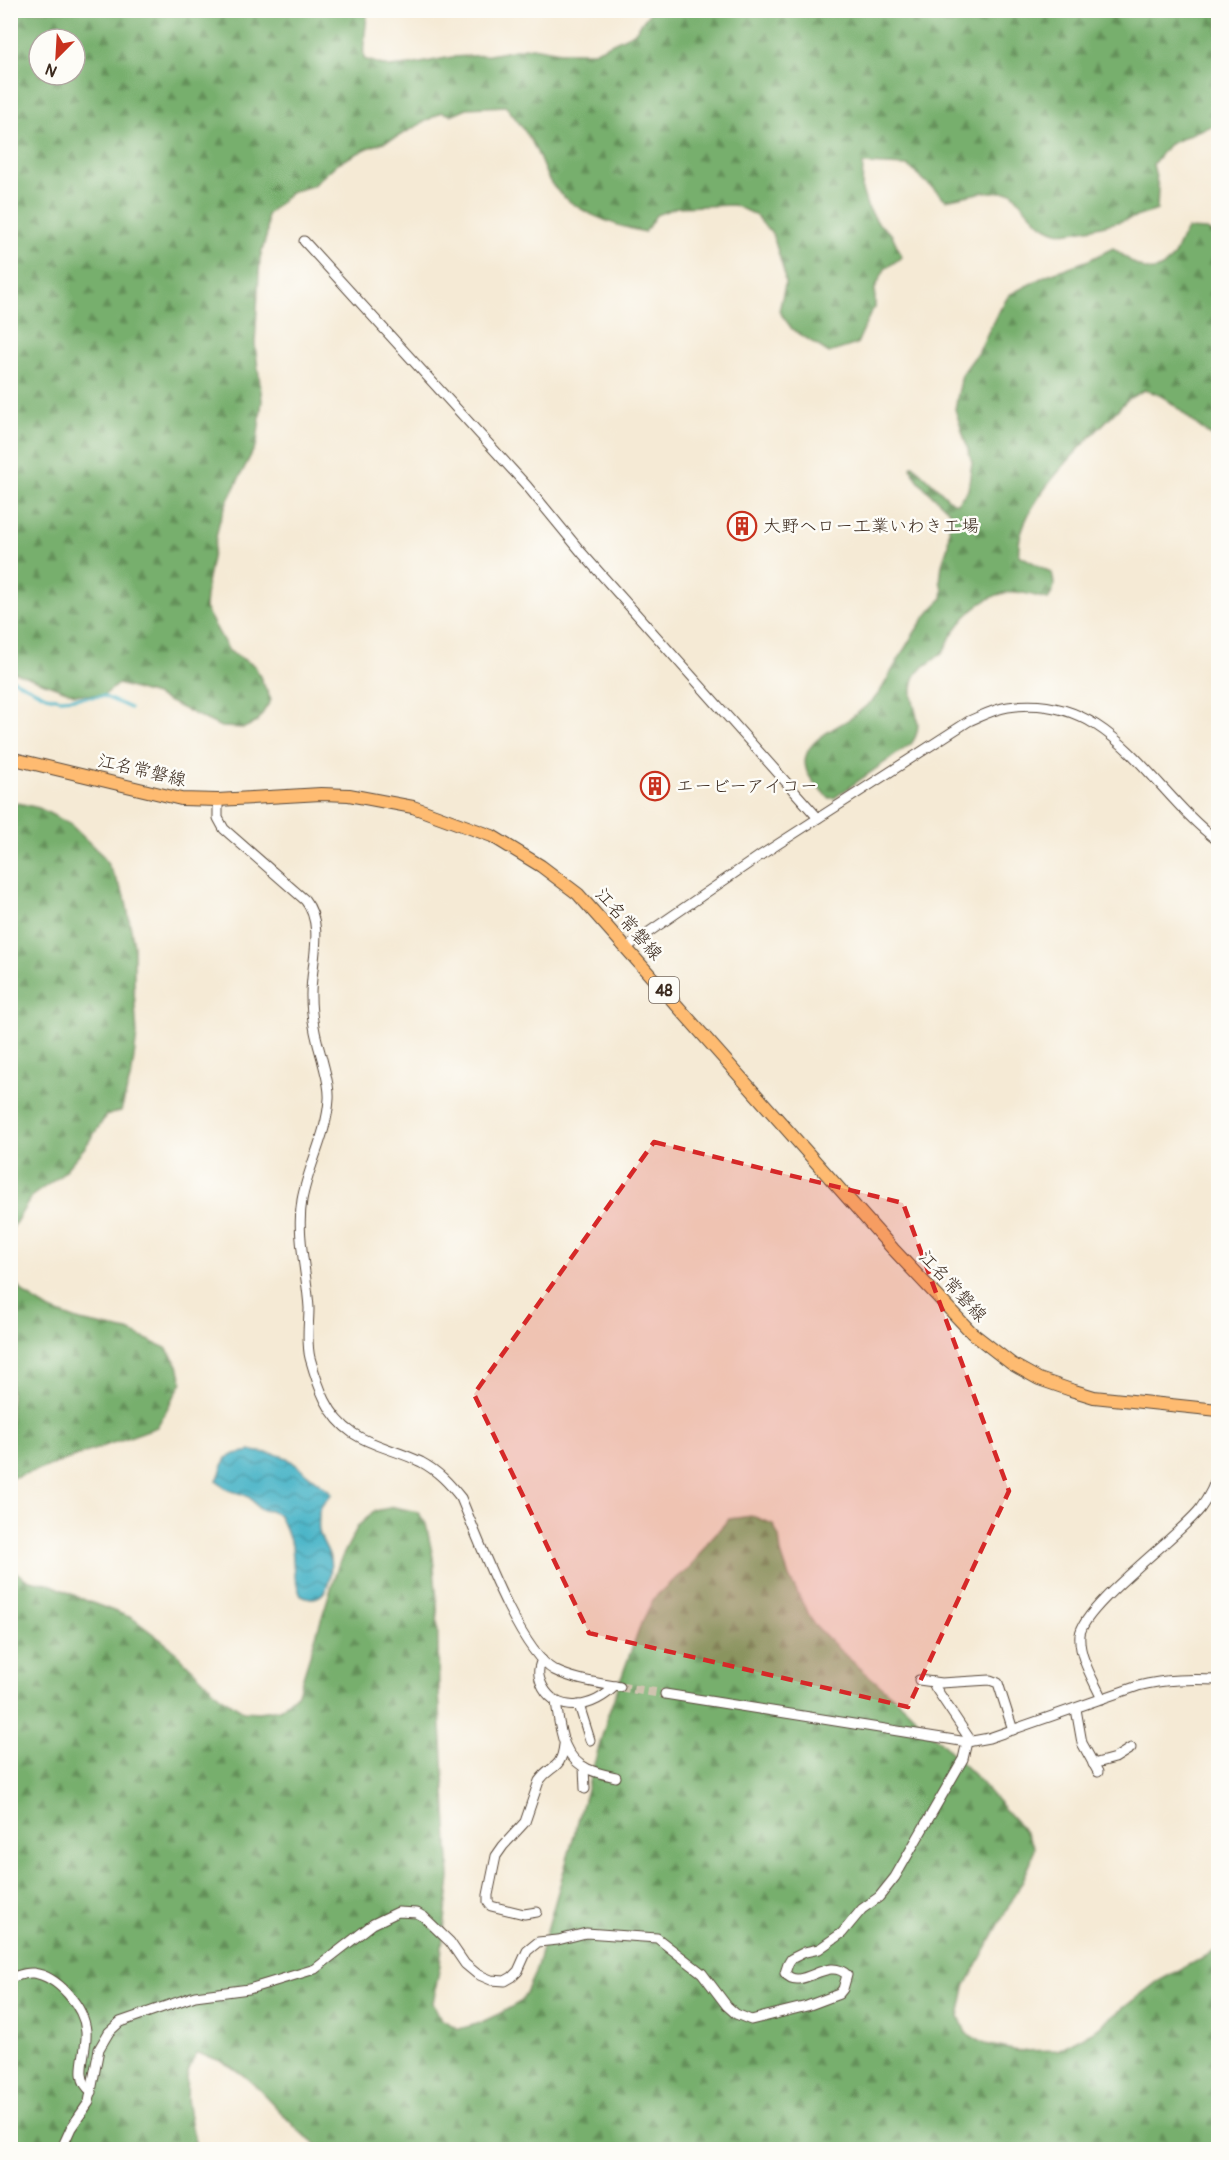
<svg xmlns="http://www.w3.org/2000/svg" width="1229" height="2160" font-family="Pangolin,'Klee One',sans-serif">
<defs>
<pattern id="forest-firs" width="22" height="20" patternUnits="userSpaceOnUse" patternTransform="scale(1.5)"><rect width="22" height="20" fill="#77af6d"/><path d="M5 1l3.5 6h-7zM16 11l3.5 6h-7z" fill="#638f59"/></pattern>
<pattern id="water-waves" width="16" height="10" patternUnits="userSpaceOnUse" patternTransform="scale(1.5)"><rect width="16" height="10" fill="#4bb5c8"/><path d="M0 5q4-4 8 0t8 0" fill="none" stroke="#4093a2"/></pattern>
</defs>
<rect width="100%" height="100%" fill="#fdfcf7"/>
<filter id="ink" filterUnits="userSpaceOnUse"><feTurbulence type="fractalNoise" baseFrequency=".0167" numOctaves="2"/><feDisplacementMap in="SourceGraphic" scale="12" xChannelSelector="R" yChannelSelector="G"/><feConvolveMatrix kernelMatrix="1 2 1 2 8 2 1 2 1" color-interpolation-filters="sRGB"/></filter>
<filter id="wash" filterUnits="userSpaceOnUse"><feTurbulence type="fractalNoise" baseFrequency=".008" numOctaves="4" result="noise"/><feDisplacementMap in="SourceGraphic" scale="24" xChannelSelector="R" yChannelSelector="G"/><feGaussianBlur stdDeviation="1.35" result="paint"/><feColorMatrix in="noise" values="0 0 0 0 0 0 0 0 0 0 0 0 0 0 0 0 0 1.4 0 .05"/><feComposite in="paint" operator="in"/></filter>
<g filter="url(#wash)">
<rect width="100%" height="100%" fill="#f5ead5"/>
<g fill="url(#forest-firs)" stroke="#596c46" stroke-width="1.5" fill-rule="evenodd">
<path d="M10,11H367C367,27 362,43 364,59L389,67L410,65L452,57L489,55L532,47L560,52H594L634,33L651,11H1218V124L1195,132L1168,145L1153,164L1158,187L1157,210C1141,216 1071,236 1057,232C1038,227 1024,206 1012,192H984L946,200L908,166L863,164L862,190L867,206L878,223L892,235L902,257L885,269L875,288V308L872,310L857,344L829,353L792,329L779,311L785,285L784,272L773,235L754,214L733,205L677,207L656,215L645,232C614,226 570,210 551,183C545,175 539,154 533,144C526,131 515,118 506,106L467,108L451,115L442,112L397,137L368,148L338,163L312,186L291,192L267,215V234L260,258L255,344L262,400L257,443L227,502L219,523L207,583L205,608L229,651L255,666L271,700L257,722L244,728L221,727L155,695L118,684L103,696L75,694L11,671ZM39,39H75V75H39Z"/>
<path d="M1187,229L1207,230L1218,237V441C1210,435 1200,428 1192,421C1176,407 1165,394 1144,390L1128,399C1095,434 1013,504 1019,555L1052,573C1055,584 1055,590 1048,599C1038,597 1027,593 1016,592C990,591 967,612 953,633C949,638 948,645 944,650C935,663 917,665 913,682C907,706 928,722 911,744L834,798H829C818,788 801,773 806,756C811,738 836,728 851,718C858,713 865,707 872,701C880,694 885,683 890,674C905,649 920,618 942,599L943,589L940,582L942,564L948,546L950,512C938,499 916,484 911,467L913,465L951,501L957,503L968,490L972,462L955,409L962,374L979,351L996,316L1009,295L1047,275L1089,260L1113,248C1133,261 1150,285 1172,258C1178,250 1180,238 1187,229Z"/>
<path d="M18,803L39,808L70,824L103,856L125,896L134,946V990L137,1035L132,1072L121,1111L106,1116L85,1147L60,1176L32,1196L11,1230L10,805Z"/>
<path d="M11,1278L26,1295L50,1310L80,1321L128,1331L166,1348L178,1365L182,1382L157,1427L41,1469L11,1478Z"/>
<path d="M394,1507L418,1512L426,1524L433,1557L437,1602L439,1692L450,1877L440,1965L433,2003L441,2019L459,2029L477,2024L499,2014L522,2001L535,1973L548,1927L608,1715L640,1626L654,1598L669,1584L690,1568L708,1542L729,1519L752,1516L773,1524L779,1537L781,1553L789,1577L813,1623L846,1656L904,1706L974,1775L1024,1831L1034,1847L1031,1862L1023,1880L965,1987L959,2016L966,2033L985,2044L1018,2051L1058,2050L1092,2032L1157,1982L1218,1949V2149H322C279,2122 252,2062 197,2054C175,2081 193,2120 196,2149H11L10,1568L26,1579L52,1585L87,1601L132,1618L169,1646L222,1698L243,1711L259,1712L280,1709L298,1693L339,1563L358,1526L375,1511Z"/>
</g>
<path fill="url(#water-waves)" stroke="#437073" stroke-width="1.5" d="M251,1451L275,1454L287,1458L332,1493C328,1500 320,1504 319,1512C319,1518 318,1527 319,1531C321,1541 328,1549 330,1558C333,1578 326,1609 300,1594L294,1574L292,1545L279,1515L271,1511L261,1510C255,1507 253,1498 247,1496C236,1491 226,1492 217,1481L226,1458L235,1454Z"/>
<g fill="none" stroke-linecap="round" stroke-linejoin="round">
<path stroke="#4bb5c8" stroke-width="3" d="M10,678L46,696L61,699L103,696L130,708"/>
</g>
</g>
<g filter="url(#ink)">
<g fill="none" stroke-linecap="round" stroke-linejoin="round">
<path stroke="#d0c4b0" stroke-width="9" stroke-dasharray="9 4.5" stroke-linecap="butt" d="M620,1687L665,1694"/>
<g stroke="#574739" stroke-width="11">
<g id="minor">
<path d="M304,241L527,486L582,553L818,818"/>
<path d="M218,800V818L224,829L305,900C326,926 310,966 311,997C311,1018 316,1039 322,1059C325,1072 330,1086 329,1099C327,1134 308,1166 302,1200C296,1235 307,1273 309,1308C309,1324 306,1342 310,1358C314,1372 319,1388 325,1400C347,1445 382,1443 421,1462C438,1471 449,1483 461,1498C478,1538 519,1651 554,1670C574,1680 598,1683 620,1687"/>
<path d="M627,947L761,855L969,721C981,716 994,709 1008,707C1111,691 1149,789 1218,841"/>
<path d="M542,1660C537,1670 538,1677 543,1687C559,1716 595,1707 615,1686"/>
<path d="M919,1680L941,1683L990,1680L998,1683L1013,1730"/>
<path d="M933,1682L935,1687L971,1741"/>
<path d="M665,1694L967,1742L989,1738L1138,1686C1165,1679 1191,1679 1218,1680"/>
<path d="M1102,1699C1094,1681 1078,1656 1080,1635C1082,1607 1179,1536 1200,1509C1208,1498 1215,1485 1218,1472"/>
<path d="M556,1702C560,1727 561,1757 588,1769C596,1773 607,1775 616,1777"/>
<path d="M579,1705L590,1740"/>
<path d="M1076,1709L1082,1743L1098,1772"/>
<path d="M1093,1764L1115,1758L1131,1748"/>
<path d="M584,1767L585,1789"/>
<path d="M537,1912L524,1914L491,1906L488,1902V1895L496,1856L503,1846L525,1822L539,1781C551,1764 561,1771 564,1745"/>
<path d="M10,1978C18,1976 25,1972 33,1973C58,1976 84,2007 86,2031C88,2053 72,2077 92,2092"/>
<path d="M61,2150L71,2128L89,2102L99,2049L109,2032L120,2022L195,1996L249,1989L315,1969L373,1924L398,1912L417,1913L424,1917L450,1942L465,1964L477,1974L491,1980L505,1981L512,1977L518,1971L527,1951L538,1942L558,1940L586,1933L657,1938L702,1973L727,2006L736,2014L751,2020L807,2006L839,1994L843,1989L847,1975C827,1955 801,1993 785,1973L788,1964L791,1959L805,1952L819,1949L842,1933L862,1909L879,1897L895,1877L963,1759L967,1742"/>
</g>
</g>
<g stroke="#574739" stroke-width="14">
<path id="major" d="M10,758L181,799L218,800L321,794L349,795L413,807L492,836L541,866L578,894L893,1249L972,1333L1012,1364L1039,1379L1071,1390L1094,1397L1218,1410"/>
</g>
<use href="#minor" stroke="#fff" stroke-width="9"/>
<use href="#major" stroke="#febb71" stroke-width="12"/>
</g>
</g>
<path fill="#d62828" fill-opacity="0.2" stroke="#d62828" stroke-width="4.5" stroke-dasharray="12 8" stroke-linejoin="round" d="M654,1142L903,1203L1009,1491L908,1707L589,1633L474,1394Z"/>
<defs>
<g id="building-ring" transform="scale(1.5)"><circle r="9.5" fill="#fdfcf7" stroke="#c8321e" stroke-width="1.5"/><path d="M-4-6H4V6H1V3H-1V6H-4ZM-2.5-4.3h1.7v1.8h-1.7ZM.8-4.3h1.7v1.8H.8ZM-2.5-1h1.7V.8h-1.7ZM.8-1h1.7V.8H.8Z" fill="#c8321e"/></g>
</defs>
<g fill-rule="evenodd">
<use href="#building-ring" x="742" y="526"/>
<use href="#building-ring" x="655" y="786"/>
</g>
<g text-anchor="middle" stroke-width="5" stroke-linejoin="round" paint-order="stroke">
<rect fill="#fdfcf7" stroke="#75695f" stroke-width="1.5" x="649" y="977" width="30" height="26" rx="4.5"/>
<g font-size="16" font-weight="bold" fill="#3b2a1e">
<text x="664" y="996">48</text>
</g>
<g font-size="18" fill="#3b2a1e" stroke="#fdfcf7" text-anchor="start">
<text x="763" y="532">大野ヘロー工業いわき工場</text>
<text x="676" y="792">エービーアイコー</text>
</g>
<g font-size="18" fill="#3b2a1e" stroke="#fdfcf7">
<text transform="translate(142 770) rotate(13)" y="6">江名常磐線</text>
<text transform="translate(629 924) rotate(48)" y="6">江名常磐線</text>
<text transform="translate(953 1286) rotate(47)" y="6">江名常磐線</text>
</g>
</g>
<rect width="1229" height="2160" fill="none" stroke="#fdfcf7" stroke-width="36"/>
<g transform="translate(57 57) rotate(204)"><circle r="28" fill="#fdfcf7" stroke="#afa8a0" stroke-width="1.5"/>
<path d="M0-4.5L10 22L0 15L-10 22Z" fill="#c8321e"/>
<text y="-9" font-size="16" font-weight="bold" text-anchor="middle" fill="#3b2a1e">N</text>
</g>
</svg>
